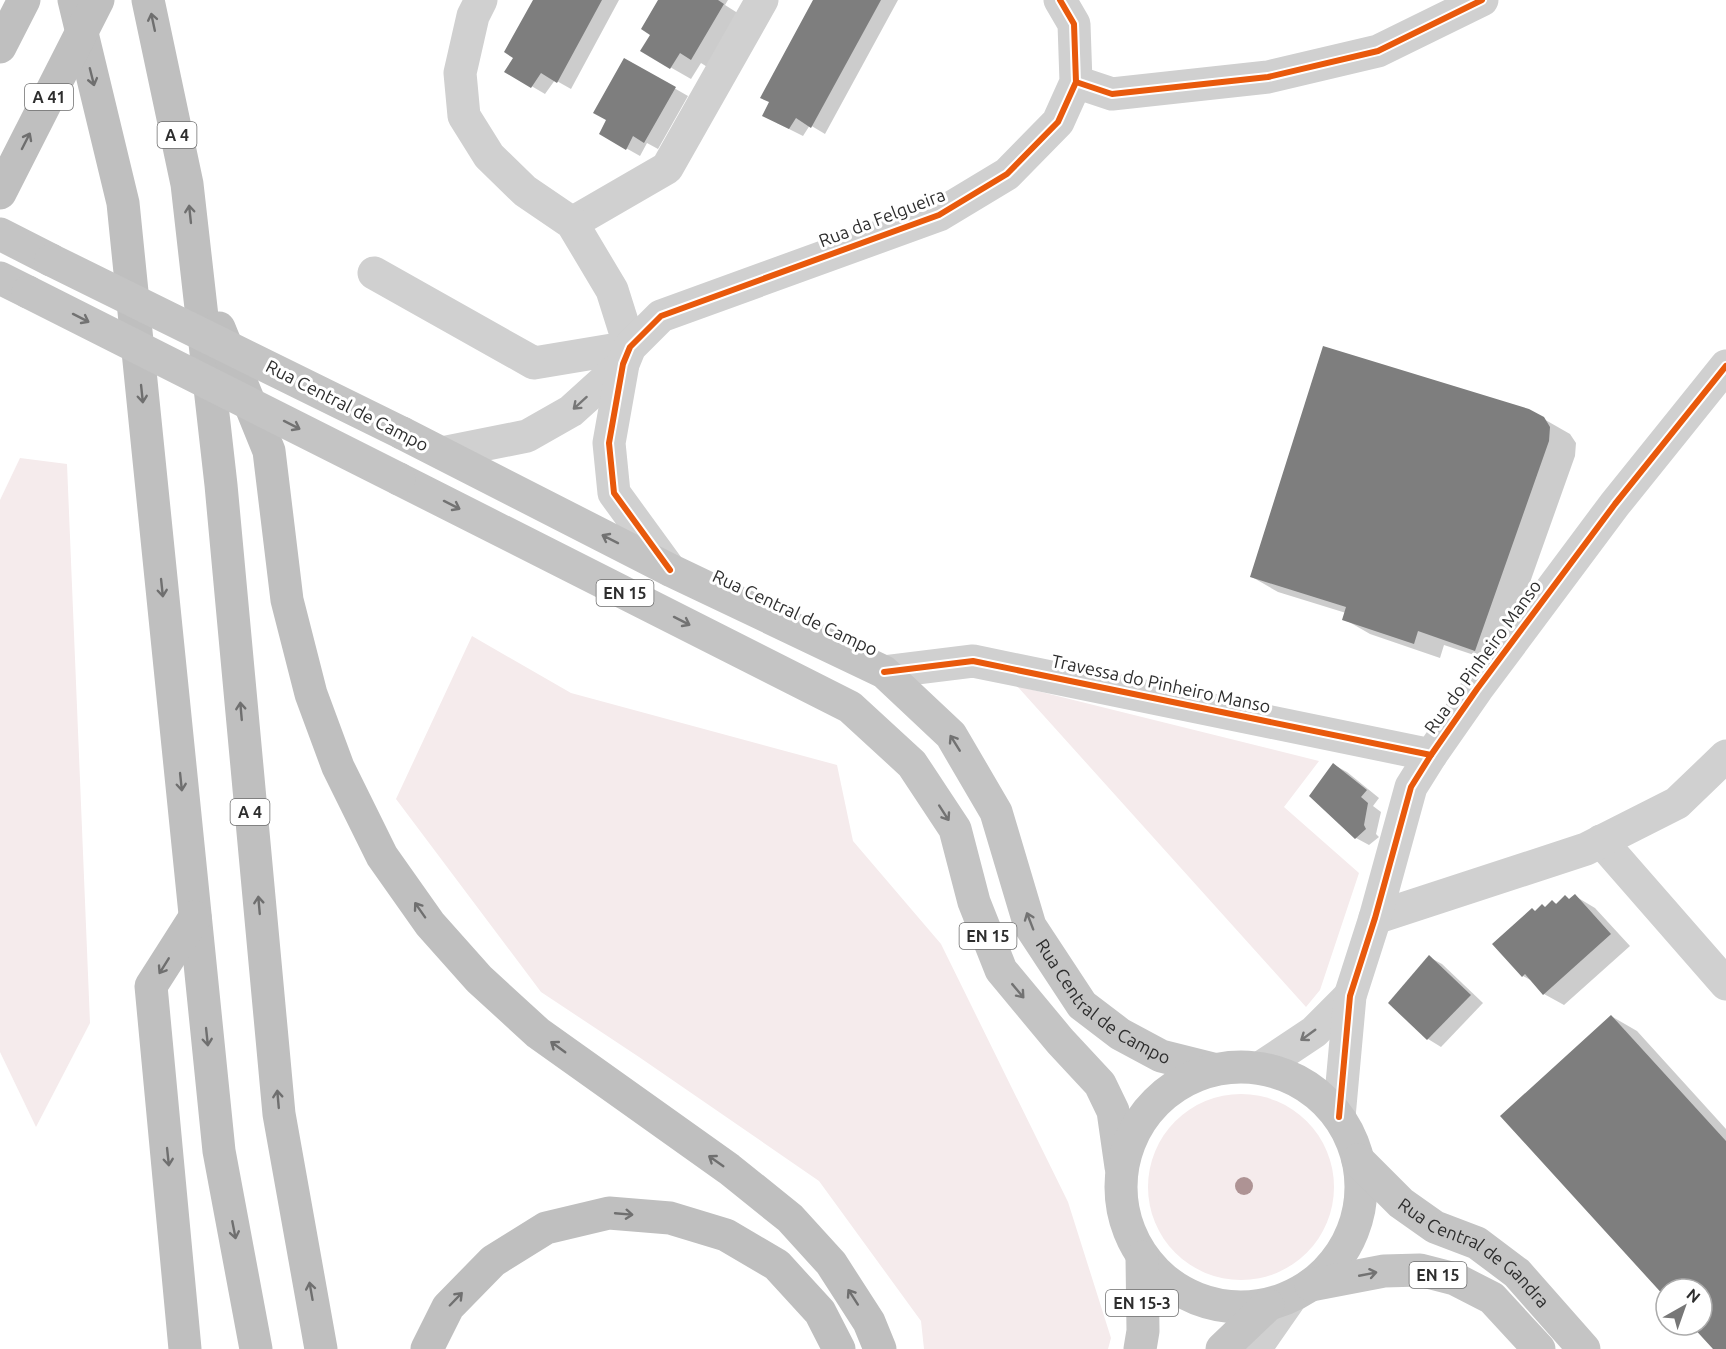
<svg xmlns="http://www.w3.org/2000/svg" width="1726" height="1349" font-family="Ubuntu,sans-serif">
<rect width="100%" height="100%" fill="#fff"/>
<g fill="#f5ebec">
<path d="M20,458L67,464L90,1023L36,1127L0,1052V500Z"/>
<path d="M472,636L571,693L837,765L853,841L941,944L1068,1202L1111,1338L1108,1349H924L921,1321L819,1181L639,1057L541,992L396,799Z"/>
<path d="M1017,686L1319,761L1284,807L1359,873L1320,990L1306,1007Z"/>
<circle cx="1241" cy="1187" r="93"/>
</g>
<g fill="#0003">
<path d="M535,0H619L571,89L555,80L545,94L506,71L515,57Z"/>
<path d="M660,0H728L725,5L744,17L712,70L701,63L691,79L642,51L652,34Z"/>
<path d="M815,0H898L825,134L810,125L803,136L777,123Z"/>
<path d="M625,60L688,96L658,149L647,143L640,156L601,134L608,120Z"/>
<path d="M1528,410L1570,434L1576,443L1575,456L1501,664L1444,645L1440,658L1370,634L1344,619L1346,613L1278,592L1252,577Z"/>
<path d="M1334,765L1347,772L1379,798L1373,806L1381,812L1376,834L1379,837L1369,845L1356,838Z"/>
<path d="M1575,896L1595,908L1630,946L1564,1005L1544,994L1534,982L1523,976L1536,912L1546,908L1552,902L1557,904L1570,900Z"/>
<path d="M1429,957L1442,964L1483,1003L1441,1047L1428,1039Z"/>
<path d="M1611,1016L1637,1031L1726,1129V1349H1715L1693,1325H1702V1289H1666V1296Z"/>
</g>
<g fill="#7e7e7e">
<path d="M533,0H602L557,83L541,73L531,88L504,72L513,58L504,52Z"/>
<path d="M658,0H718L724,4L691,60L680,53L670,69L640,51L650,35L641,29Z"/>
<path d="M813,0H881L811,128L796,118L789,129L762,116L769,102L760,98Z"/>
<path d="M624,58L676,87L644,143L633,136L626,150L599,134L606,120L593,113Z"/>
<path d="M1323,346L1529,409L1544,417L1550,427L1549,441L1475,651L1418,631L1414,644L1342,620L1346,607L1250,577Z"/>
<path d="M1333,763L1367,790L1361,797L1368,803L1364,825L1366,829L1355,839L1309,796Z"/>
<path d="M1575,894L1611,934L1543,995L1525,974L1522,977L1492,944L1532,908L1535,911L1542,904L1545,907L1552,900L1556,904L1565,895L1569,899Z"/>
<path d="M1429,955L1471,995L1427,1040L1388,1003Z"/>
<path d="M1611,1015L1726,1141V1349H1713L1691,1325H1702V1289H1666V1298L1500,1116Z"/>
</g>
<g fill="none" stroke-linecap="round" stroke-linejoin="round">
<g stroke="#d0d0d0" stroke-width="33">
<path d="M1076,82L1112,94L1268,77L1378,51L1482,0"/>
<path d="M572,223L667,168L762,0"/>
<path d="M374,273L534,363L630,347L612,290L572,223L525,191L489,156L464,116L460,73L473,16L481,0"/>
<path d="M442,453L527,436L571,411L623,364"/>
<path d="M670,570L614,493L609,443L623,364L630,347L661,316L939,215L1007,174L1058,122L1076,82L1074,24L1060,0"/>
<path d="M884,672L973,661L1431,755"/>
<path d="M1601,841L1726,984"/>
<path d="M1375,918L1586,849L1677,803L1726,756"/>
<path d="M1260,1068L1314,1032L1350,996"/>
<path d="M1339,1117L1350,996L1375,918L1411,787L1431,755L1477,689L1615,504L1726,366"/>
<path d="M1257,1349V1346L1291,1297"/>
</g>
<g stroke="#c4c4c4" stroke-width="33">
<path d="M0,234L51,260"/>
<path d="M0,278L28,292"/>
<path id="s1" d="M402,433L670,570L884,672L951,735L996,812L1030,926L1082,1005L1120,1034L1161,1056L1213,1069"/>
<path d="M399,479L850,707L912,764L955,829L974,902L1001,970L1060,1041L1100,1084L1113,1111L1121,1167"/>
<circle cx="1241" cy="1187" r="120"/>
<path id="s2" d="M1358,1160L1401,1203L1435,1227L1477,1243L1517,1273L1584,1349"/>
<path d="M1311,1285L1384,1271L1420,1270L1455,1279L1492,1298L1539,1349"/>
<path d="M1140,1349L1143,1331L1142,1257"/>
<path d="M1222,1349L1268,1305"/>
</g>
<g stroke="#bfbfbf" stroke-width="33">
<path d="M74,0L123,203L219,1151L256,1349"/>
<path d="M148,0L187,184L221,485L279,1114L321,1349"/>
<path d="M0,47L24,0"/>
<path d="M219,328L269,451L287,600L311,694L338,767L382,856L430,924L479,979L538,1033L729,1169L790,1218L831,1263L869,1322L880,1349"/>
<path d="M185,1349L151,986L195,917"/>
<path d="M427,1349L448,1307L493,1261L546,1228L609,1213L670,1218L726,1235L777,1265L820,1312L839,1349"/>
</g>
<g stroke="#c4c4c4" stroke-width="33">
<path d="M51,260L402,433"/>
<path d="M28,292L399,479"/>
</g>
<path stroke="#bfbfbf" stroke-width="33" d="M0,193L98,0"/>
<g stroke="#fff" stroke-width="10">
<g id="cycleway">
<path d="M1076,82L1112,94L1268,77L1378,51L1482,0"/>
<path d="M670,570L614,493L609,443L623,364L630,347L661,316L939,215L1007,174L1058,122L1076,82L1074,24L1060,0"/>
<path d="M884,672L973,661L1431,755"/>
<path d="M1339,1117L1350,996L1375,918L1411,787L1431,755L1477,689L1615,504L1726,366"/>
</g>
</g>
<use href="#cycleway" stroke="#e8590c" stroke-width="6"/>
</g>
<circle fill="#ae9394" cx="1244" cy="1186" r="9"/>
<defs><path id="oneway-shaft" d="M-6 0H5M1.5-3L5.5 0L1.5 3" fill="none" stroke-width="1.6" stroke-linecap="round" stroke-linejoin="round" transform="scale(1.5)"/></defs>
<g stroke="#6f6f6f">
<use href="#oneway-shaft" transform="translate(153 22) rotate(-102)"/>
<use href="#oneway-shaft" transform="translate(92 77) rotate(76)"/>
<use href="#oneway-shaft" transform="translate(26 141) rotate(-63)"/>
<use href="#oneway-shaft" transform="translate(190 214) rotate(-96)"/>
<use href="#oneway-shaft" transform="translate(142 394) rotate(84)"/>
<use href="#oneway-shaft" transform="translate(162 588) rotate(84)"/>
<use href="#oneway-shaft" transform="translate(241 711) rotate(-95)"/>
<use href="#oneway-shaft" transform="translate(181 782) rotate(84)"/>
<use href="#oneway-shaft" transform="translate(259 905) rotate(-95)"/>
<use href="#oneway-shaft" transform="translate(420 910) rotate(-125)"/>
<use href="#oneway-shaft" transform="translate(164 966) rotate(122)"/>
<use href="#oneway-shaft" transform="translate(207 1037) rotate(84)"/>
<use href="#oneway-shaft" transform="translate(558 1047) rotate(-144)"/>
<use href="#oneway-shaft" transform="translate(278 1099) rotate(-95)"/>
<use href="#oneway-shaft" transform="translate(168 1157) rotate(84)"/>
<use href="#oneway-shaft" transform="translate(716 1161) rotate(-145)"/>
<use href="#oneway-shaft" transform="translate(624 1214) rotate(5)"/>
<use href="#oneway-shaft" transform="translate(234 1230) rotate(79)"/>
<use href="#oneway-shaft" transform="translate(311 1291) rotate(-100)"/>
<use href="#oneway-shaft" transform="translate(853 1297) rotate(-123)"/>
<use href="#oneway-shaft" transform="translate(456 1299) rotate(-46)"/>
</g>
<g stroke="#727272">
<use href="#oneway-shaft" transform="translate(81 318) rotate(27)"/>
<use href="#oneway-shaft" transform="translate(292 425) rotate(27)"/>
<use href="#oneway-shaft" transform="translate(452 505) rotate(27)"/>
<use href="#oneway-shaft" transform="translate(610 539) rotate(-153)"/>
<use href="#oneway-shaft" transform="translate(682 621) rotate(27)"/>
<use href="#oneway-shaft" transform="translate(955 743) rotate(-122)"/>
<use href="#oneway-shaft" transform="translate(944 813) rotate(57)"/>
<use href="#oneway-shaft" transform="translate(1030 921) rotate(-111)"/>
<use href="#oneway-shaft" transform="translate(1018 991) rotate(50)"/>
<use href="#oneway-shaft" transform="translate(1368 1274) rotate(-11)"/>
</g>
<g stroke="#777">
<use href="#oneway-shaft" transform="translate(580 403) rotate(138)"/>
<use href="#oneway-shaft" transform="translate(1308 1035) rotate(144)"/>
</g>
<g text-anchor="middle" stroke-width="6" stroke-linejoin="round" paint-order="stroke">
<g fill="#fff" stroke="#6d6d6d" stroke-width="1.5">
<rect x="25" y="84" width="48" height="26" rx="4.5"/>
<rect x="157.5" y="122" width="39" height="26" rx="4.5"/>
<rect x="596.5" y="580" width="57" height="26" rx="4.5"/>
<rect x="230.5" y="799" width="39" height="26" rx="4.5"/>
<rect x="959.5" y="923" width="57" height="26" rx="4.5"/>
<rect x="1409.5" y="1262" width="57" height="26" rx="4.5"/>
<rect x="1106" y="1290" width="72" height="26" rx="4.5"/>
</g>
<g font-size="16" font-weight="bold" fill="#2e2e2e">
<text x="49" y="103">A 41</text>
<text x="177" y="141">A 4</text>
<text x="625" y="599">EN 15</text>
<text x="250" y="818">A 4</text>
<text x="988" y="942">EN 15</text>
<text x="1438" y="1281">EN 15</text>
<text x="1142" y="1309">EN 15-3</text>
</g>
<g font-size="18" fill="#2e2e2e" stroke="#fff">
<text transform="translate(882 218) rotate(-21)" y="6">Rua da Felgueira</text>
<text transform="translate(347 406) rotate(27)" y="6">Rua Central de Campo</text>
<text transform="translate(795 613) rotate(25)" y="6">Rua Central de Campo</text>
<text transform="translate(1483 657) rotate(-54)" y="6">Rua do Pinheiro Manso</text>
<text transform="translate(1161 684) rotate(12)" y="6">Travessa do Pinheiro Manso</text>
<text dy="6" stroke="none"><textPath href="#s1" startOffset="946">Rua Central de Campo</textPath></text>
<text dy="6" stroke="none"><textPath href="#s2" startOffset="150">Rua Central de Gandra</textPath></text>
</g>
</g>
<g transform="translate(1684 1307) rotate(40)"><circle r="28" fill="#ffffff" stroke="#ababab" stroke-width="1.5"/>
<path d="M0-4.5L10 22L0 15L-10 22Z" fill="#777777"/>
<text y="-9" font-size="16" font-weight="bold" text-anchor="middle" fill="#2e2e2e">N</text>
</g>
</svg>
